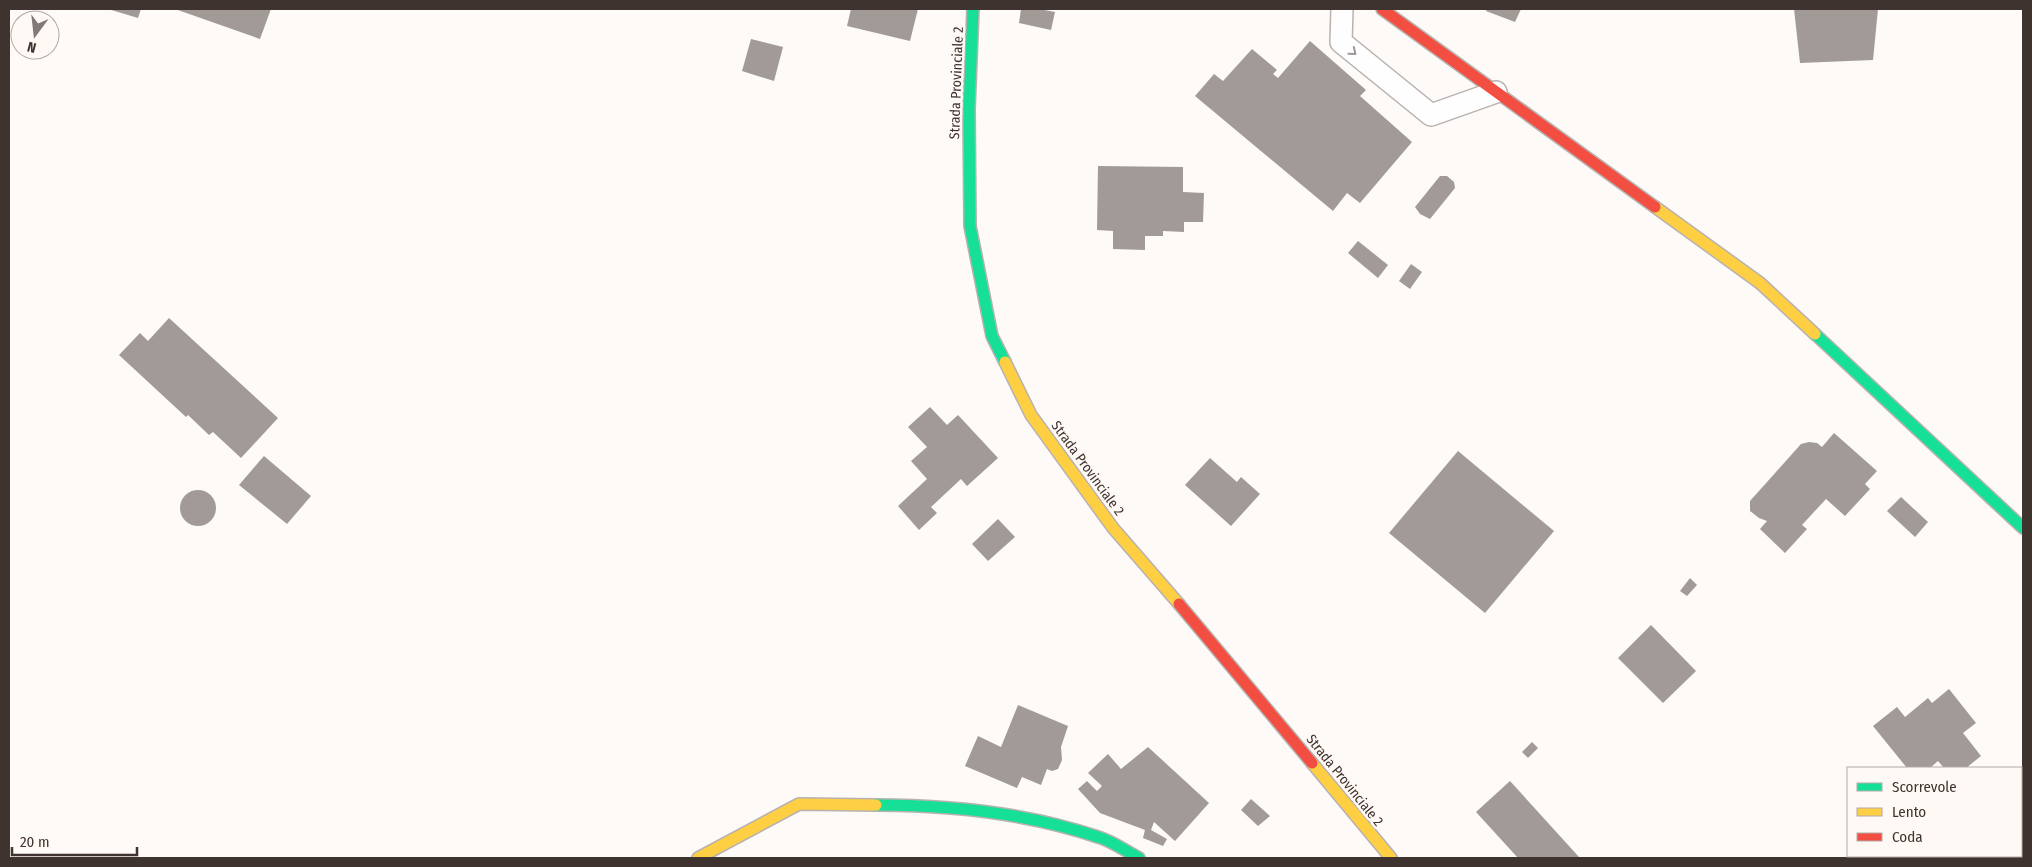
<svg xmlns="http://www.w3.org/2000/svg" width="2032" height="867" font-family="'Fira Sans Condensed',sans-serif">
<rect width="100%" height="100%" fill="#fdfaf8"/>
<g fill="#a19a97">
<path d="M108,9H141L138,18Z"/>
<path d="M175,9H271L260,39Z"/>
<path d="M851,9H918L910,41L847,26Z"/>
<path d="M1021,9H1039L1055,12L1051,30L1019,23Z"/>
<path d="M1487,9H1521L1515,22L1486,11Z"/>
<path d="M1794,9H1878L1873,60L1800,63Z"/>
<path d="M751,39L783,47L774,81L742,71Z"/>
<path d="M1310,41L1366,90L1360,96L1412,142L1360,203L1347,193L1333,211L1195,96L1214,74L1223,81L1252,49L1277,70L1273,74L1278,78Z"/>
<path d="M1098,166L1183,167V192L1204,193L1203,222H1184V232L1163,231V236H1145V250L1113,249V231L1097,230Z"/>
<path d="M1440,176H1447L1454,182L1455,188L1430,219L1420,214L1415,207Z"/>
<path d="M1358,241L1388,265L1378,278L1348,253Z"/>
<path d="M1411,264L1422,272L1410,289L1399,281Z"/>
<path d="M169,318L278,418L241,458L213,432L209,435L188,415L186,417L119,355L140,333L148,341Z"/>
<path d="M930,407L947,425L958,415L998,458L967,486L961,479L931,507L937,513L919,530L898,506L927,479L911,461L927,447L908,427Z"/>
<path d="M1834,433L1877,471L1865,484L1870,489L1845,516L1826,499L1802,525L1807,529L1785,553L1760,529L1767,521L1759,518L1750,511V501L1801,444L1809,442L1817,443L1822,447Z"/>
<path d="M1458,451L1554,531L1485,613L1389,533Z"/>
<path d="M264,456L311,496L287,524L239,485Z"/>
<path d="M1210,458L1237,482L1241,477L1260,494L1231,526L1185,485Z"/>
<circle cx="198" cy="508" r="18"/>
<path d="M1901,497L1928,522L1915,537L1887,511Z"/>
<path d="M998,519L1015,537L988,561L972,544Z"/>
<path d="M1690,578L1697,585L1687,596L1680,591Z"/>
<path d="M1651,625L1696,671L1663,703L1618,658Z"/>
<path d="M1949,689L1976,723L1963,733L1981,756L1966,768H1944L1938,761L1930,768H1907L1873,726L1897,707L1905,717L1928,698L1932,703Z"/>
<path d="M1018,705L1068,726L1061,747L1062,760L1058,769L1052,771L1047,769L1041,785L1022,777L1017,788L965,766L978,736L1001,747Z"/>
<path d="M1532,742L1538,748L1528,758L1522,752Z"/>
<path d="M1148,747L1209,803L1175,841L1154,822L1151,830L1167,839L1163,846L1143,838L1145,830L1100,813L1078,789L1087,781L1097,791L1102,786L1088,773L1108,754L1121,769Z"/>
<path d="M1510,781L1579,857L1578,858H1518L1476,812Z"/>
<path d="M1251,799L1270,816L1258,826L1241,810Z"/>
</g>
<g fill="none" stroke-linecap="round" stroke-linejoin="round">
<g stroke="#b8b2af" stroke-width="24">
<path id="lane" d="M1342,9L1341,42L1431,115L1496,92"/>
</g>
<g stroke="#b8b2af" stroke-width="14">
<g id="fast">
<path d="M973,9L969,109L970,226L992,336L1005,362"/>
<path d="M1815,334L2023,528"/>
<path d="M876,805C950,805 1027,813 1098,837C1112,841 1126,851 1139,858"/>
</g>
</g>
<g stroke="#b8b2af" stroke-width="14">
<g id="slow">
<path d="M1655,207L1760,283L1815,334"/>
<path d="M1005,362L1031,415L1113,528L1179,604"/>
<path d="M1312,763L1391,858"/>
<path d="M698,858L799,804L876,805"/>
</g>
</g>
<g stroke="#b8b2af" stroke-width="14">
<g id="jam">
<path d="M1382,9L1655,207"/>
<path d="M1179,604L1312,763"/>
</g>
</g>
<use href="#lane" stroke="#fffefe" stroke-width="21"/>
<use href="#fast" stroke="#16e098" stroke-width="11"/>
<use href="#slow" stroke="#ffcf43" stroke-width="11"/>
<use href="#jam" stroke="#f24e42" stroke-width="11"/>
</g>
<defs><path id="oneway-chevron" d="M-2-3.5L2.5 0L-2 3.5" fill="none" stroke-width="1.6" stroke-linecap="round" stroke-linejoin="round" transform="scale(1.25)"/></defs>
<use stroke="#9e9896" href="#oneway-chevron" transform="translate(1353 52) rotate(39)"/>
<g text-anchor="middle" stroke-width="5" stroke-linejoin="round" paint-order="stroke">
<g font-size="14" fill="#3e332e" stroke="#fff9f6">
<text transform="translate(956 83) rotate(-88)" y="5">Strada Provinciale 2</text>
<text transform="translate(1088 468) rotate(54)" y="5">Strada Provinciale 2</text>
<text transform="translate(1345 780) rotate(51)" y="5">Strada Provinciale 2</text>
</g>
</g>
<rect width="2032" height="867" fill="none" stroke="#3e332e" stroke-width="20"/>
<rect x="1847" y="767" width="175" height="90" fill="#fff9f6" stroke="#b2aaa6"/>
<rect x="1857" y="783" width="25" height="8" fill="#16e098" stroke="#b2aaa6"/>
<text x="1892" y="792" font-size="15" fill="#3e332e">Scorrevole</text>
<rect x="1857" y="808" width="25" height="8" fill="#ffcf43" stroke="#b2aaa6"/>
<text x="1892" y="817" font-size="15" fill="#3e332e">Lento</text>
<rect x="1857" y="833" width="25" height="8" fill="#f24e42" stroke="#b2aaa6"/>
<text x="1892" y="842" font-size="15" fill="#3e332e">Coda</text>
<g transform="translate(35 35) rotate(195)"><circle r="24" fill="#fff9f6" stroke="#b2aaa6"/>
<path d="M0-4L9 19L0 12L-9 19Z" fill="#817975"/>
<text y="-8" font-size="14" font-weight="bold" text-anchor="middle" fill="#3e332e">N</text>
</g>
<path d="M12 847v8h125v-8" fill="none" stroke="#3e332e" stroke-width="2.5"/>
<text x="20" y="847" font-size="15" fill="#3e332e" stroke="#fff9f6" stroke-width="4" paint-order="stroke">20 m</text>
</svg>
